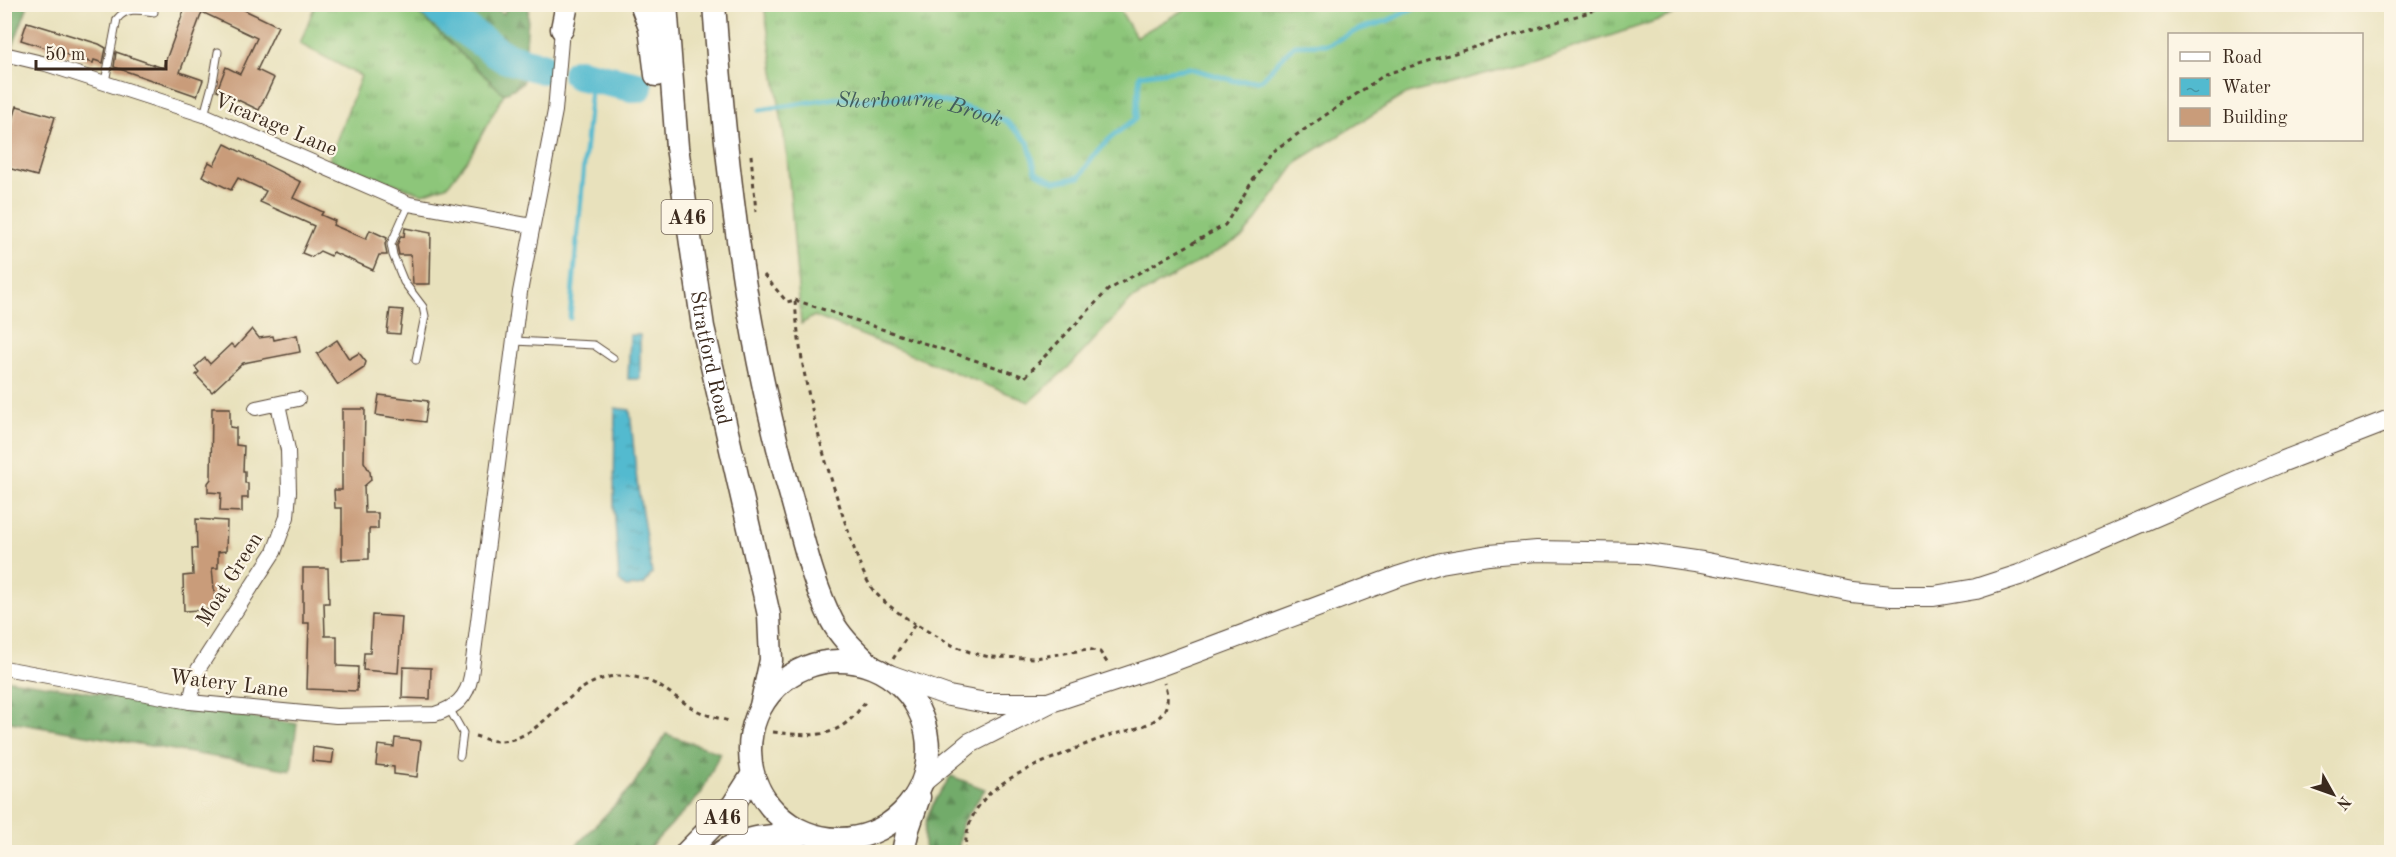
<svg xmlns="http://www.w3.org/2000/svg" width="2396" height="857" font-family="'Old Standard TT',serif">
<defs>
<pattern id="grass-tufts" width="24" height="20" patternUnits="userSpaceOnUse" patternTransform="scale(1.5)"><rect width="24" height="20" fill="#8dc67a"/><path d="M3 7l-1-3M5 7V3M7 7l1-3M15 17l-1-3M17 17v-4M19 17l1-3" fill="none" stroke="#74a163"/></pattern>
<pattern id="forest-firs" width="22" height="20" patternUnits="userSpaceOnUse" patternTransform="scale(1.5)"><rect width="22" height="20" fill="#72ab6a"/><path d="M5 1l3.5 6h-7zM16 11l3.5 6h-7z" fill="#5f8b57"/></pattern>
<pattern id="water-ripples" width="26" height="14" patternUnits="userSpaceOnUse" patternTransform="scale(1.5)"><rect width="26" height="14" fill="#52bacf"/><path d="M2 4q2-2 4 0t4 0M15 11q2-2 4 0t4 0" fill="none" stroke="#4597a7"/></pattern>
</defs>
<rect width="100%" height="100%" fill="#fcf5e5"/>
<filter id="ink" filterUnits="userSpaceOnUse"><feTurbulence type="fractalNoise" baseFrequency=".0167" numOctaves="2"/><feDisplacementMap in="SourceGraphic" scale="12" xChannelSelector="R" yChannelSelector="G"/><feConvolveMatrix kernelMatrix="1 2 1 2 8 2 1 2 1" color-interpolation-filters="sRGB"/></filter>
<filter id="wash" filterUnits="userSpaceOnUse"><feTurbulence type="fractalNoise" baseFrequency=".008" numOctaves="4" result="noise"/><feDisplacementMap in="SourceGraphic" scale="24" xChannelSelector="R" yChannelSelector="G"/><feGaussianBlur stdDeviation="1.35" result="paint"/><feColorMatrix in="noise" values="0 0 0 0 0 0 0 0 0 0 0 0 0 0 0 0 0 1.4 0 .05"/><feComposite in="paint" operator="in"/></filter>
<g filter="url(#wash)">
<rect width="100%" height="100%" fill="#e8e1bc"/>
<g fill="url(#grass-tufts)" stroke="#64784c" stroke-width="1.5">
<path d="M315,5H410L504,94L470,156L448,185L423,194L329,160L361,76L300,44Z"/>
<path d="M764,5H1117L1136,37L1192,5H1695L1670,16L1534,61L1404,95L1298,161L1244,236L1131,300L1071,365L1029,402L814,316L801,324L787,156Z"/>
</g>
<g fill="url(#forest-firs)" stroke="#566a44" stroke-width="1.5">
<path d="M5,4L28,5L13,46L5,45Z"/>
<path d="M410,5H492L504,14L506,5H529L523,83L504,94Z"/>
<path d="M4,679L297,724L291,770L5,721Z"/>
<path d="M666,734L720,753L701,794L645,852H570L632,787Z"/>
<path d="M951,776L985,789L962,824L958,852H925C920,819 933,803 951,776Z"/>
</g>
<g fill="url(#water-ripples)" stroke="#467276" stroke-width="1.5">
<path d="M630,335H640V379H628Z"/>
<path d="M615,408L630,410L637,482L652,573L644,585L626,587L619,581L614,506Z"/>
</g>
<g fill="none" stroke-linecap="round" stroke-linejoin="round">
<g stroke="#52bacf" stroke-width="5">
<path id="s1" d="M760,110L836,98L861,100L920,97L954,104L1005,120L1028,142L1036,172L1055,182L1080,177C1097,149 1109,137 1136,119L1140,75L1189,68L1235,81L1261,80L1294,45L1329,44L1360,29L1389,20L1421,4"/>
<path d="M570,318L592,77"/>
</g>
<g stroke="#52bacf" stroke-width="32">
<path d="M433,4L454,22L504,57L542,68"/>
<path d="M578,74L637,87"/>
</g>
</g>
<g id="blocks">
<g fill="#c99c7a">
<path d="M186,5L232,4L278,26L257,70L274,78L259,110L217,90L226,67L240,74L257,38L202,12L180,72L203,80L197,96L114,67L116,52L163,68Z"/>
<path d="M27,22L99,44L106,48L103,63L94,60L93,63L21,40Z"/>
<path d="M17,106L55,117L37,176L4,167V150Z"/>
<path d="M225,144L301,182L293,198L323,212L321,215L335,221L333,225L366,239L370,230L387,238L385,244L387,255H379L373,270L333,252L331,256L320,251L312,257L302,253L314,226L260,202L266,191L238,178L231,190L202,176L209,162L214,165Z"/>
<path d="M405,228L431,233L430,284H413L411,255H399L397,245L401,236L404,237Z"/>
<path d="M390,309L403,310L400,334L387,333Z"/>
<path d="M252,329L259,338L273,336L274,340L297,335L300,352L243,363L212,392L196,375L199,372L195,367L205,358L210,364L231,344L235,348Z"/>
<path d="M337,340L349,359L359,353L366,362L364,368L338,385L317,354Z"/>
<path d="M379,395L428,401L425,422L376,415Z"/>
<path d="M212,408H230V427L236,428V445L244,446L243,471H245V483H248V498H242V512L220,511L221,493L208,492V483L211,479Z"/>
<path d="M342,409H365L364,462L370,472L371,480L364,486L365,513H378V529H369V559L342,560V508H335L334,490H342Z"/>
<path d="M196,519L227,521L226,551L218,552V568H212L216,609L184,611L183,576L193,575L192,548L197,549Z"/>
<path d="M303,568H328L329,603H324L325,636H337V666L358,667L357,691L307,689L309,623H303Z"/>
<path d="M372,615L402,617L398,673L363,670L364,653H370Z"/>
<path d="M403,667L431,668L430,699L402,698Z"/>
<path d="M395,738L421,741L417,777L394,774V767L376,765L378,745L394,747Z"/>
<path d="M313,747L334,750L332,763L312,761Z"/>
</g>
</g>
</g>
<g filter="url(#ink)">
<use href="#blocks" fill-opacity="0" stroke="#554536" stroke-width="1.5"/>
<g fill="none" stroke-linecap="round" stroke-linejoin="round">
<g stroke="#554536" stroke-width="9">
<g id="service">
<path d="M105,82L117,19C126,7 140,10 154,12"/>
<path d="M204,115L213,82L218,52"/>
<path d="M409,204L391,244L393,255L404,282L423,307L425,316L416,360"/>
<path d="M514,341L594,345L613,358"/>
<path d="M450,710L463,733L460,756"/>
</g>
</g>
<g stroke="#554536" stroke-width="16">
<g id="minor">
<path d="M4,54L46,64L204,115L409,204L532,226"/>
<path d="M256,408L298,399"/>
<path d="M4,668L190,702L336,716L435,714C455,708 467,698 471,676L520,292L555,111L562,29"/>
<path d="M190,702L197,671L274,552L287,517L289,492L288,450L278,404"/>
</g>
</g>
<g stroke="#554536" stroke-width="22">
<g id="secondary">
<path d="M887,674L949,696L986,703H1045"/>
<path d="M925,780L970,743L1051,702L1160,666L1397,577L1441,563L1489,555L1537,551L1640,553L1702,562L1852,592L1892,596H1934L1976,589L2019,575L2281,462L2392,419"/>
</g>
</g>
<g stroke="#554536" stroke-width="25">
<g id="trunk">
<path d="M641,4L650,28L656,75"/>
<path id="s2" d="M666,4L677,147L703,327L769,615L771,660L761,706"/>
<path d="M714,4C726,170 745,336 791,496C803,538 812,582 832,621C841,638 857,652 871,666"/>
<path d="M562,29L567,4"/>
<circle cx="839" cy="750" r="89"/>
<path d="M687,852L733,805L751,777"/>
<path d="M722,852C747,835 773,836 802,834"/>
<path d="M770,852H784"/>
<path d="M903,852L908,829L919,797"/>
</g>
</g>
<g stroke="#554536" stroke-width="3" stroke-dasharray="4.5 4.5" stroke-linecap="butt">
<path d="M751,155L756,212"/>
<path d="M764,275L787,302L795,300C800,377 821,450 845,522C853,544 860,571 873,590C885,604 900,614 915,624"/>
<path d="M795,300L1025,377L1108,290L1225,225L1270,153L1386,74L1616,4"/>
<path d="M893,659L915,624L952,645L970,652L989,657L1036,658L1088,649L1100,652L1108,664"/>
<path d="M773,732C817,737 840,740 867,699"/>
<path d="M475,736C482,738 490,741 497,741C547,743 567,673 625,676C659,678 671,697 698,711C708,716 719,718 729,721"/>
<path d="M965,852C966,794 1010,776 1056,757C1073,750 1090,742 1108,736C1124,731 1146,728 1159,717C1170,707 1168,694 1164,683"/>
</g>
<use href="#service" stroke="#fff" stroke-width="7"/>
<use href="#minor" stroke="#fff" stroke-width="14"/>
<use href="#secondary" stroke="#fff" stroke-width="20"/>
<use href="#trunk" stroke="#fff" stroke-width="22"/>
</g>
</g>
<g text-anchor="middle" stroke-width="4.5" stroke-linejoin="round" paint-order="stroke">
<g fill="#fcf5e5" stroke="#75675a" stroke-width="1.5">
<rect x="661.5" y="200" width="51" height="34" rx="4.5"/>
<rect x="696.5" y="800" width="51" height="34" rx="4.5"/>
</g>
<g font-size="20" font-weight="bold" fill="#3b2a1e">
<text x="687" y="224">A46</text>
<text x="722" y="824">A46</text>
</g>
<g font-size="21" fill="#3b2a1e" stroke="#fcf5e5">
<text transform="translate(276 124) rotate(23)" y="7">Vicarage Lane</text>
<text dy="7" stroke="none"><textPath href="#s2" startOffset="357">Stratford Road</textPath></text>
<text transform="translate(229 579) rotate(-58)" y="7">Moat Green</text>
<text transform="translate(229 683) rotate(7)" y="7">Watery Lane</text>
</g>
<g font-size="22" font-style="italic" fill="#435c5c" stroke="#fcf5e5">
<text dy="8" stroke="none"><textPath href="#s1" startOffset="162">Sherbourne Brook</textPath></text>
</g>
</g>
<rect width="2396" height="857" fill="none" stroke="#fcf5e5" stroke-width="24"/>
<rect x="2168" y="33" width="195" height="108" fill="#fcf5e5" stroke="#afa495" stroke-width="1.5"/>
<rect x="2180" y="52" width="30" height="9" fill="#ffffff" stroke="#afa495" stroke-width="1.5"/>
<text x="2222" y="63" font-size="18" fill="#3b2a1e">Road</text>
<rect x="2180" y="78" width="30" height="18" fill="url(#water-ripples)" stroke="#afa495" stroke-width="1.5"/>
<text x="2222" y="93" font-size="18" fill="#3b2a1e">Water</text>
<rect x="2180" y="108" width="30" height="18" fill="#c99c7a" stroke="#afa495" stroke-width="1.5"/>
<text x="2222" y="123" font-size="18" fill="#3b2a1e">Building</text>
<g transform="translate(2333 794) rotate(130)" stroke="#fcf5e5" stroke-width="4.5" paint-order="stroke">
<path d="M0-4.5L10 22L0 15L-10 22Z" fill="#3b2a1e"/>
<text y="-9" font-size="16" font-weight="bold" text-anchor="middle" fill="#3b2a1e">N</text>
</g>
<path d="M36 60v9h130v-9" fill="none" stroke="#3b2a1e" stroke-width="3"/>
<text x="45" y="60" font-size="18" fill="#3b2a1e" stroke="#fcf5e5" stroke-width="4.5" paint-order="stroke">50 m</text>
</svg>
